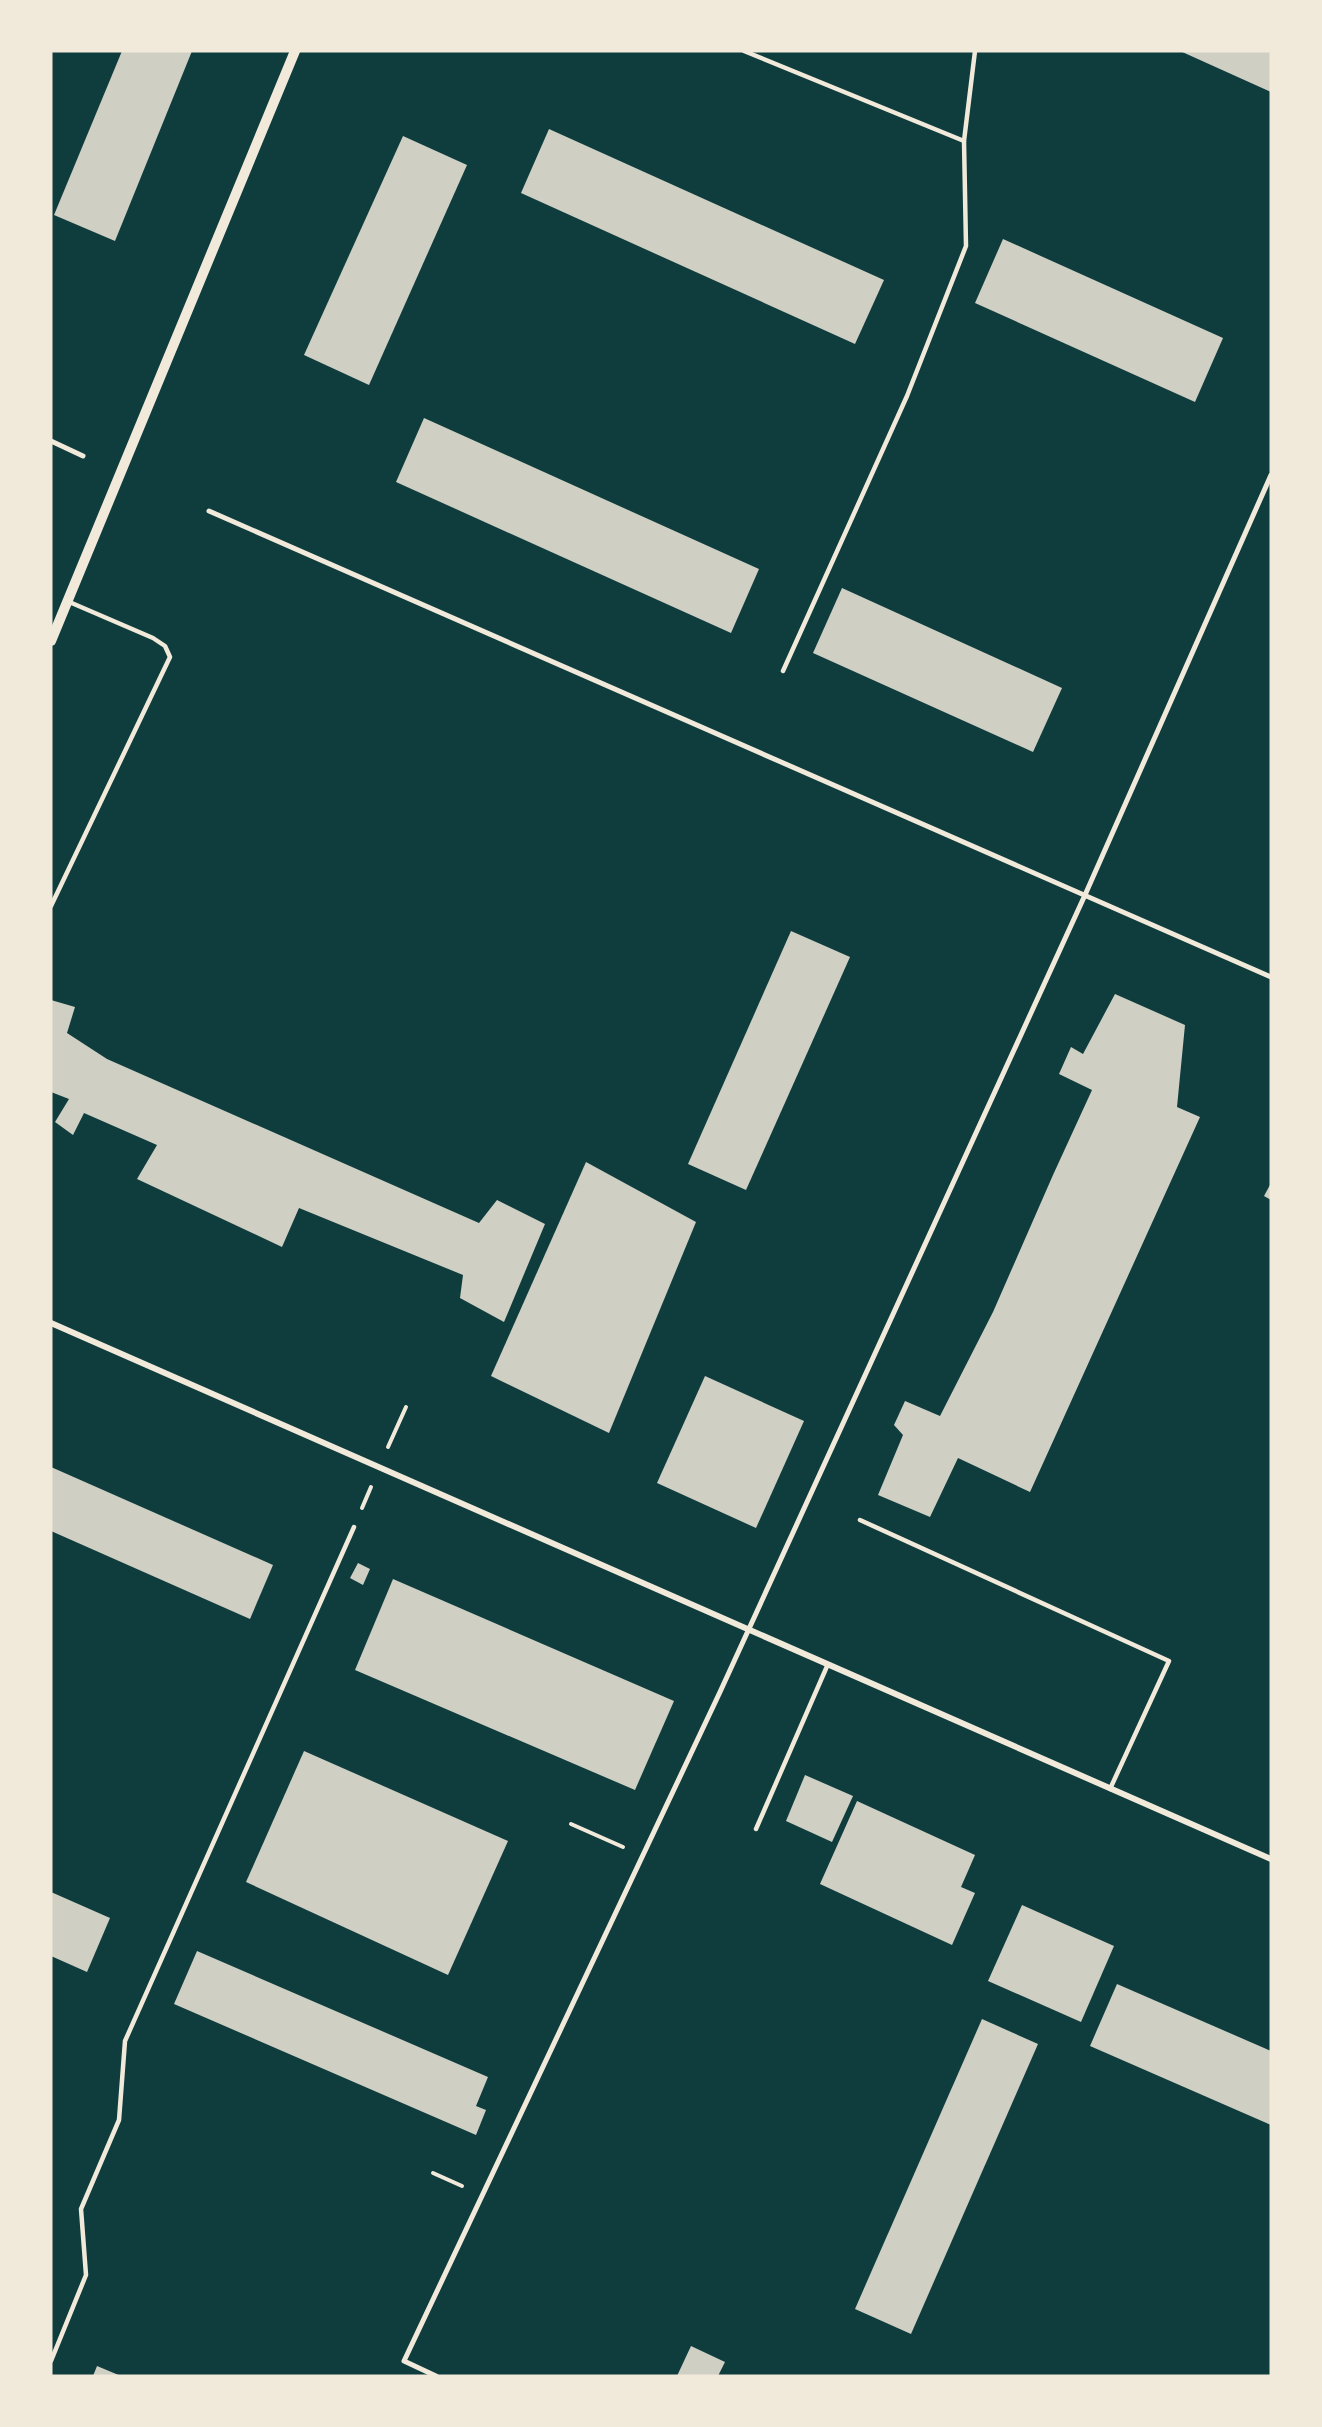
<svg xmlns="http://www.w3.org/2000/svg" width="1322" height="2427" font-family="'Nunito Sans',sans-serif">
<rect width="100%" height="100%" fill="#0f3d3e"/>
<g fill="#cfcfc3">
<path d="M122,51H192L115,241L54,215Z"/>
<path d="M1180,51H1271V92Z"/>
<path d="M549,129L884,280L855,344L521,193Z"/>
<path d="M403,136L467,165L369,385L304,355Z"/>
<path d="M1003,239L1223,338L1195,402L975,303Z"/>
<path d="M424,418L759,569L731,633L396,482Z"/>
<path d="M842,588L1062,688L1033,752L813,653Z"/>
<path d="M791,931L850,957L746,1190L688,1164Z"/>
<path d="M1115,994L1185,1025L1177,1107L1200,1117L1030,1492L958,1458L930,1517L878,1495L903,1435L894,1425L905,1401L940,1416L993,1312L1053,1175L1092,1090L1059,1074L1071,1047L1083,1054Z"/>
<path d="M51,1000L75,1007L67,1033L107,1059L479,1223L497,1200L545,1224L504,1322L460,1298L463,1275L299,1208L282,1247L137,1179L157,1145L84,1113L73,1135L55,1122L69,1099L51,1092Z"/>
<path d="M586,1162L696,1222L609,1433L491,1376Z"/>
<path d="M1271,1183V1200L1264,1196Z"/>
<path d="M705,1376L804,1421L756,1528L657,1483Z"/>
<path d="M51,1467L273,1565L250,1619L51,1531Z"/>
<path d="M358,1563L370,1569L363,1585L350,1578Z"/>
<path d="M393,1579L674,1701L635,1790L355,1670Z"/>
<path d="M304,1751L508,1841L448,1975L246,1882Z"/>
<path d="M805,1775L853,1796L832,1842L786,1821Z"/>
<path d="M857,1801L975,1855L961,1887L975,1893L952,1945L820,1884Z"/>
<path d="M51,1892L110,1918L87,1972L51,1956Z"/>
<path d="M1022,1905L1114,1946L1081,2022L988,1981Z"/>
<path d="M197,1951L488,2077L476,2106L486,2110L476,2135L174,2004Z"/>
<path d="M1117,1984L1271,2051V2125L1090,2046Z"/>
<path d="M982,2019L1038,2044L911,2334L855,2309Z"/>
<path d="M691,2346L725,2362L718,2376H677Z"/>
<path d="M97,2366L121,2376H93Z"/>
</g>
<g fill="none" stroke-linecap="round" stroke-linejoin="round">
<g stroke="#f1e9da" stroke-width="4">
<path d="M388,1447L406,1407"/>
<path d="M362,1508L371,1487"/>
<path d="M571,1824L623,1847"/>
<path d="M433,2173L462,2186"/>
</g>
<g stroke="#f1e9da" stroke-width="4.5">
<path d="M744,51L964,141L975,51"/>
<path d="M783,671L907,396L966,246L964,141"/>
<path d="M51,906L170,657L165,646L153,638L67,601"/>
<path d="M860,1520L1169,1661L1110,1789"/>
<path d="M756,1829L828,1664"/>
<path d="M51,2361L86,2275L81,2209L119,2120L125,2041L354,1527"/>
</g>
<g stroke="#f1e9da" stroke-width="5">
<path d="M51,441L83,456"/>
<path d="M209,511L1271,977"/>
<path d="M436,2376L404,2361L720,1692L1085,895L1271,475"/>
</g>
<path stroke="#f1e9da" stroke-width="6" d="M51,1323L1271,1859"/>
<path stroke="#f1e9da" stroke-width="10" d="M51,641L295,51"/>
</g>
<rect width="1322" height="2427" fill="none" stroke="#f1e9da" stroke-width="105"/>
</svg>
